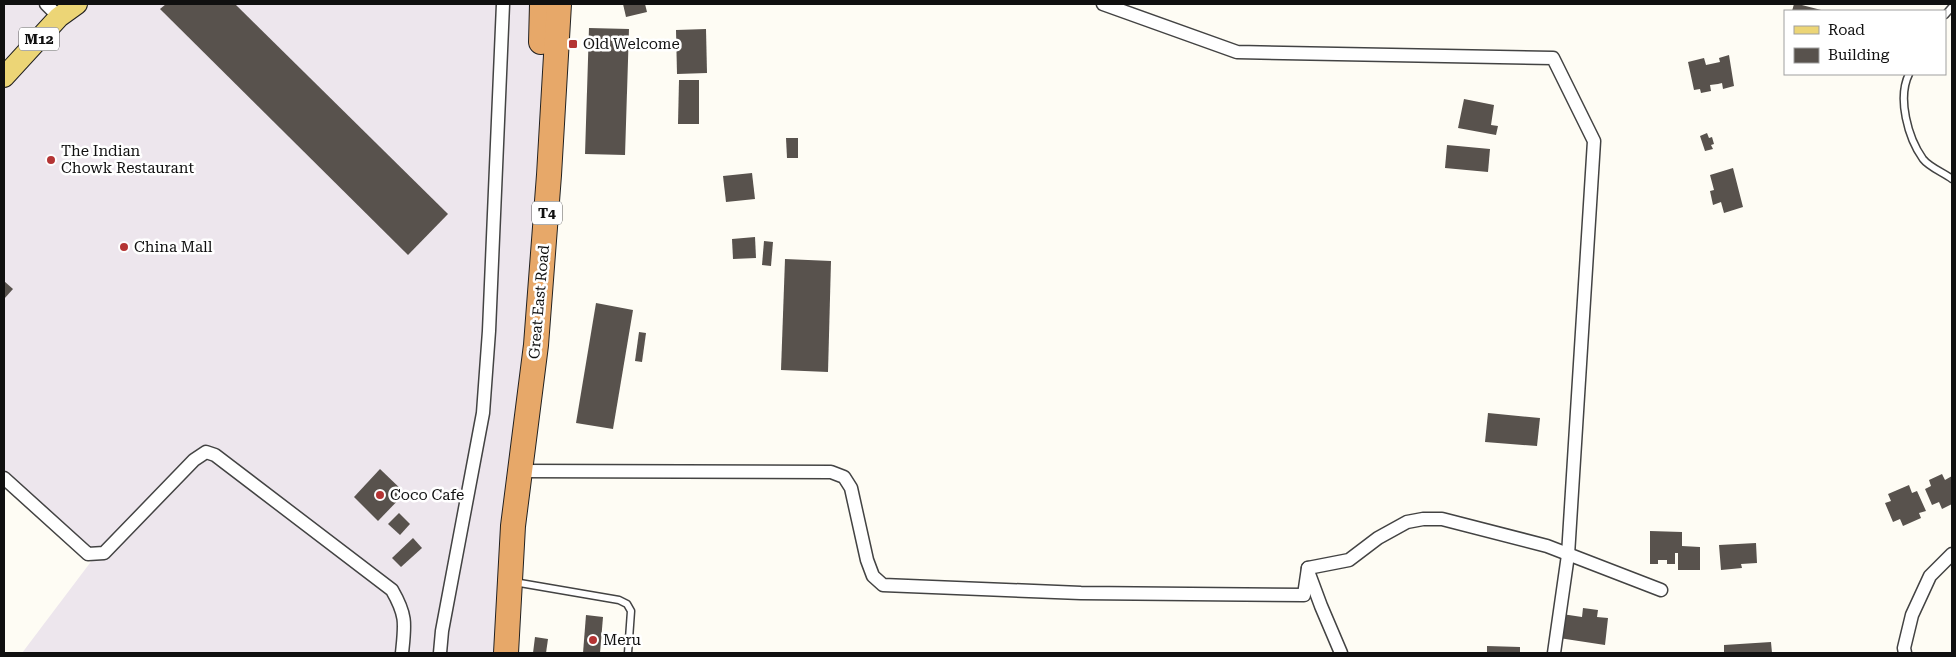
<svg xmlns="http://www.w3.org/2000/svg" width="1956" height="657" font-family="'Roboto Serif',serif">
<rect width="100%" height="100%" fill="#fefcf4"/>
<path fill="#ede6ed" d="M4,4H547L506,653H22L96,555L4,472Z"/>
<g fill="#58524d">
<path d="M166,4H235L448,214L408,255L160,9Z"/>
<path d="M623,4H645L647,12L626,17Z"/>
<path d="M1794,4H1798L1825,11H1792Z"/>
<path d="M589,28L629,29L625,155L585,154Z"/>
<path d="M706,29L707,73L677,74L676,30Z"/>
<path d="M1729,55L1734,86L1723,89L1722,83L1718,84L1710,85L1711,91L1701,93L1700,89L1694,90L1688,62L1704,58L1706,65L1720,62L1719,58Z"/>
<path d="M679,80H699V124H678Z"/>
<path d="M1464,99L1494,105L1491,125L1498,126L1496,135L1458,128Z"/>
<path d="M1707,133L1709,138L1712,137L1714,144L1711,145L1713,149L1705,151L1700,136Z"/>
<path d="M786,138H798V158H787Z"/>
<path d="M1447,145L1490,149L1488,172L1445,168Z"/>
<path d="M1733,168L1743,207L1724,213L1721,202L1713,205L1710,191L1714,190L1710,175Z"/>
<path d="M752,173L755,199L726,202L723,176Z"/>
<path d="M755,237L756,258L733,259L732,239Z"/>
<path d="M764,241L773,242L771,266L762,265Z"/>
<path d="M785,259L831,261L828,372L781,370Z"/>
<path d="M4,281L13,289L4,299Z"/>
<path d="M596,303L633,310L613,429L576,423Z"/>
<path d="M639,332L646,333L642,362L635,361Z"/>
<path d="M1488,413L1540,418L1537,446L1485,442Z"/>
<path d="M380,469L405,493L378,521L354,497Z"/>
<path d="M1942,474L1945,480L1952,476V504L1942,509L1939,502L1932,505L1925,489L1931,486L1929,480Z"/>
<path d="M1909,485L1912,493L1917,491L1926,511L1919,513L1921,518L1903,526L1900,519L1893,522L1885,503L1891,501L1888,494Z"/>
<path d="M399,513L410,524L400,535L388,524Z"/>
<path d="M1650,531L1682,532V546L1700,547V570H1678V553H1675V564H1667V560H1658V564H1650Z"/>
<path d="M413,538L422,548L401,567L392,558Z"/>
<path d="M1756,543L1757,563L1741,564L1742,568L1721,570L1719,545Z"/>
<path d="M1583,608L1598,610L1597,617L1608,618L1605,645L1559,638L1562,614L1582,617Z"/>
<path d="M586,615L603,617L600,653H583Z"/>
<path d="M535,637L548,639L546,653H533Z"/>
<path d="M1771,642L1772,653H1724V645Z"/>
<path d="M1487,646L1520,647V653H1487Z"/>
</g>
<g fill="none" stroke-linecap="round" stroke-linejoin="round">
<g stroke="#434343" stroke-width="9">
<g id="lane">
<path d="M1945,15L1952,7"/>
<path d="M1909,74C1897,98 1908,138 1923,159C1929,167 1944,173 1952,179"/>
<path d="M514,582L619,600L627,604L631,611L628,653"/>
</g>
</g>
<g stroke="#434343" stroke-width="15">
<g id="street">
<path d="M46,4L59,17"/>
<path d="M1103,4L1237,52L1553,58L1594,141L1568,555L1554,653"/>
<path d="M520,471L831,472L844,477L851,488L867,560L873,576L883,585L1081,593L1304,595L1308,568"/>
<path d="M4,478L88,554L104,553L194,460L206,452L215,455L392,590C407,616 405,624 402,653"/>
<path d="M1308,568L1349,560L1378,538L1407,522L1423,519H1442L1547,546L1661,590"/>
<path d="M1308,571L1321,606L1341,653"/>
<path d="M440,653L442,631L483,413L489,331L503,4"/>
<path d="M1905,653L1904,648L1912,615L1930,576L1952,554"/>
</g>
</g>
<g stroke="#212121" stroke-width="22">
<path id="primary" d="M4,77L59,17L77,4"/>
</g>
<g stroke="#212121" stroke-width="26">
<g id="highway">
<path d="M541,42L542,4"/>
<path d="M506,653L513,526L536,345L549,175L559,4"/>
</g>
</g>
<use href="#lane" stroke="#fff" stroke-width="6"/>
<use href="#street" stroke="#fff" stroke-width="12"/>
<use href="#primary" stroke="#ecd576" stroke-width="20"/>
<use href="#highway" stroke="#e7a869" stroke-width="24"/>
</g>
<g fill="#b43434" stroke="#fff" stroke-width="2">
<rect x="568" y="39" width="10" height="10" rx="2.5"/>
<circle cx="51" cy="160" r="5"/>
<circle cx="124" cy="247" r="5"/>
<circle cx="380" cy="495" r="5"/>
<circle cx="593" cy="640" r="5"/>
</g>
<g text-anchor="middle" stroke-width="5" stroke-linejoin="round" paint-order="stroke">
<g fill="#fff" stroke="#585858" stroke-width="1">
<rect x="19" y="27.5" width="40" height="23" rx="4"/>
<rect x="532" y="201.5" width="30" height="23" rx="4"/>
</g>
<g font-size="14" font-weight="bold" fill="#101010">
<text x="39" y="44">M12</text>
<text x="547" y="218">T4</text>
</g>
<g font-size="15" fill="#101010" stroke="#fff" text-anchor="start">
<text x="583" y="49">Old Welcome</text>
<text x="61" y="156">The Indian<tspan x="61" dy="17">Chowk Restaurant</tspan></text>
<text x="134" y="252">China Mall</text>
<text x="390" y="500">Coco Cafe</text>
<text x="603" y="645">Meru</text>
</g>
<g font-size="15" fill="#101010" stroke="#fff">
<text transform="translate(539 302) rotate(-85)" y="5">Great East Road</text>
</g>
</g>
<rect width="1956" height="657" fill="none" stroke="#101010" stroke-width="10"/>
<rect x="1784" y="10" width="162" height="65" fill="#ffffff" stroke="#9f9f9f"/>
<rect x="1794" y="26" width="25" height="8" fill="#ecd576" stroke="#9f9f9f"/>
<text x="1828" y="35" font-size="15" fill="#101010">Road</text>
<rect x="1794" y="48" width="25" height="15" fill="#58524d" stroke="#9f9f9f"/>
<text x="1828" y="60" font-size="15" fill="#101010">Building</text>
</svg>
